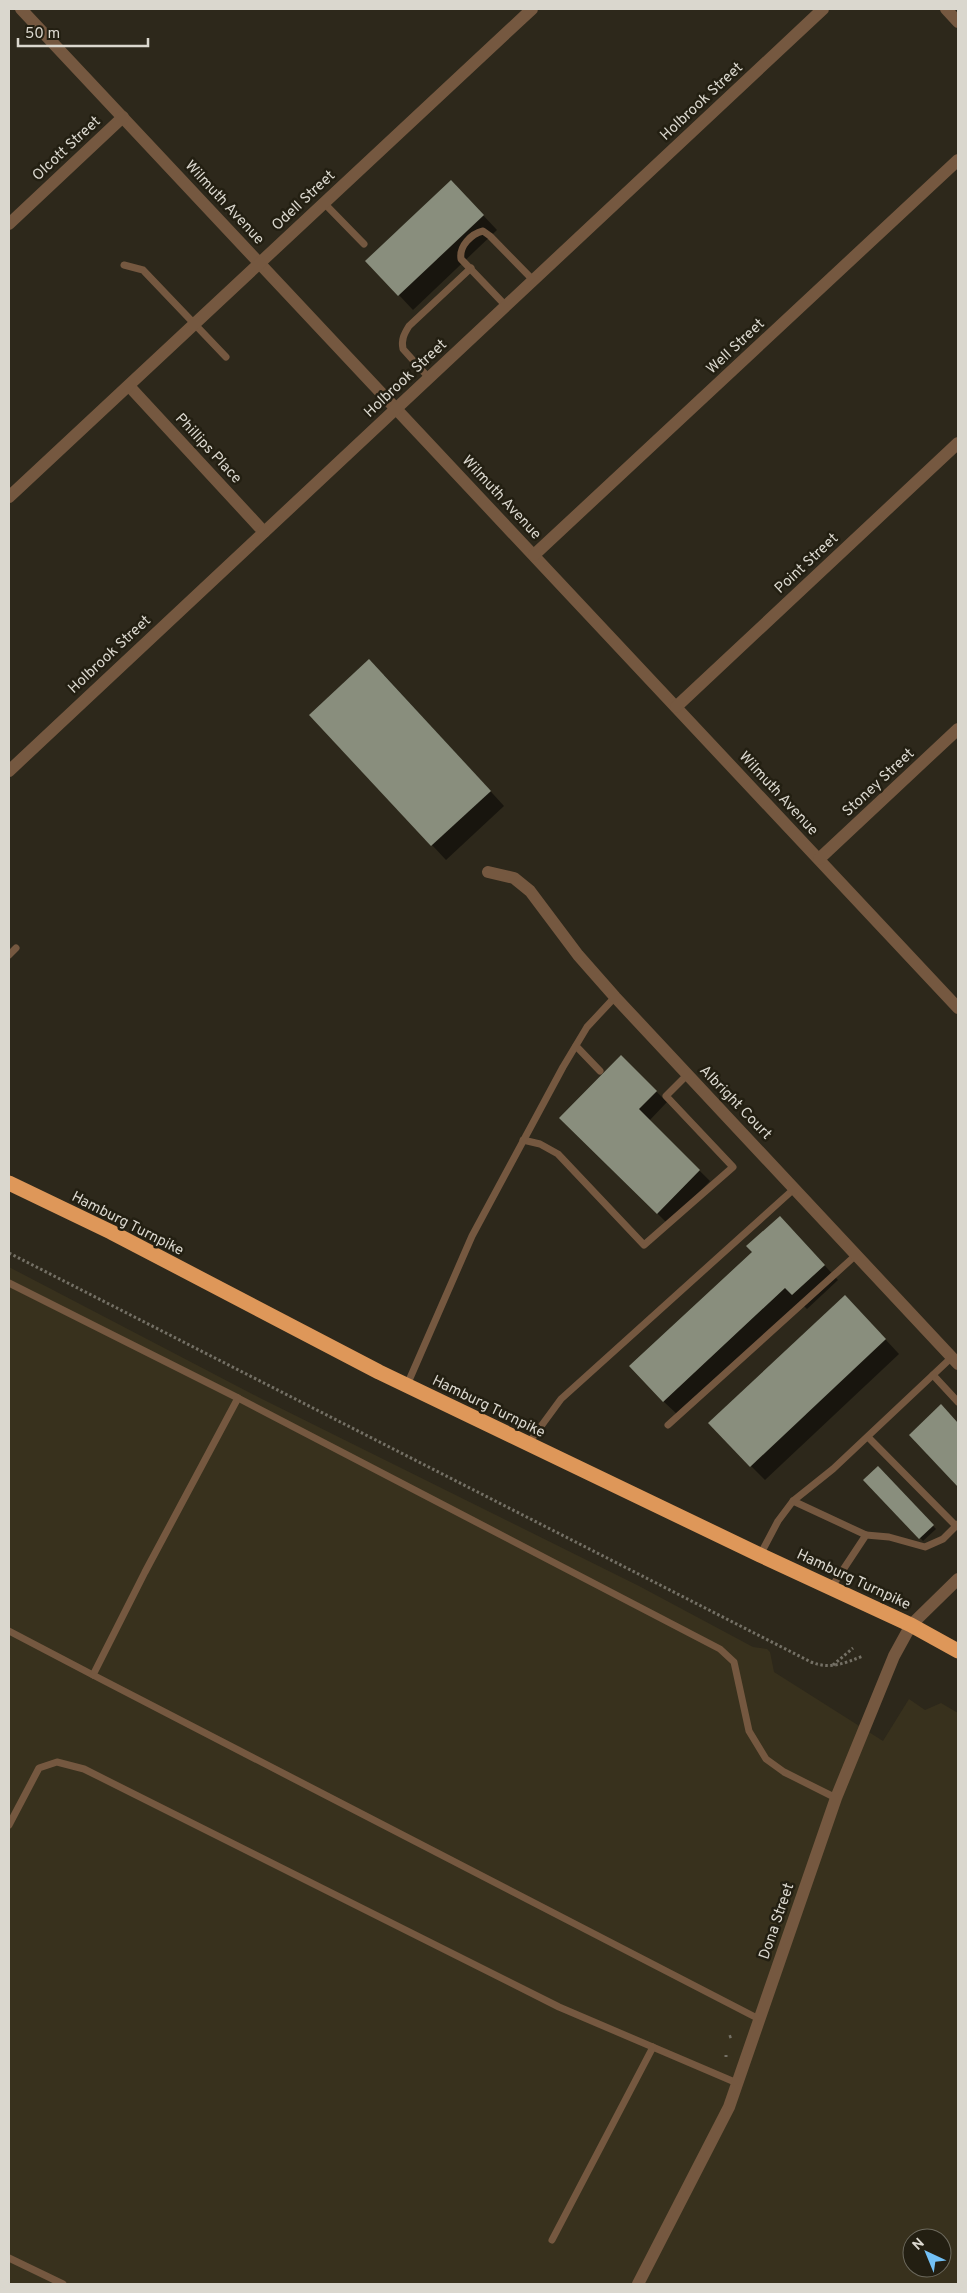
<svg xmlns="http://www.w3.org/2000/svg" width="967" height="2293" font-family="Overpass,sans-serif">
<rect width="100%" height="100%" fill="#2d281b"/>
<path fill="#38311d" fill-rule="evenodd" d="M9,1267L260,1398L639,1586L753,1647L767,1649L770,1652L774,1672L883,1741L909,1699L925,1710L941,1703L958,1713V2284H9ZM912,2238H942V2268H912Z"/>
<g fill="#0007">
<path d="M465,196L497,230L413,310L367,261Z"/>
<path d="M384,675L504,806L446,860L311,715Z"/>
<path d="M621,1057L667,1102L649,1121L710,1181L668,1224L561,1118Z"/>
<path d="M794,1232L838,1280L807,1309L800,1302L678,1415L663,1401L753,1252Z"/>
<path d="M859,1311L899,1354L765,1480L751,1466Z"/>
<path d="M941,1406L958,1424V1486L910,1435Z"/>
<path d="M878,1468L936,1529L923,1541L865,1480Z"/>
</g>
<g fill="#898e7d">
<path d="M451,180L484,215L398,296L365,261Z"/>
<path d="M369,659L491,791L431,846L309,715Z"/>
<path d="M621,1055L657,1091L639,1109L700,1170L657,1214L559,1118Z"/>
<path d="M780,1216L825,1265L792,1295L785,1288L663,1402L629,1366L752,1252L746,1246Z"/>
<path d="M845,1295L886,1339L750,1467L708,1423Z"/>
<path d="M941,1404L958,1423V1487L909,1435Z"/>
<path d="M878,1466L934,1525L919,1539L863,1480Z"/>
</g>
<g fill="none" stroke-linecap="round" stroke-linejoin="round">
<g stroke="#747065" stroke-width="3" stroke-dasharray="2.5 2.5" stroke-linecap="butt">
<path d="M9,1253L811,1662C830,1670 845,1663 863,1656"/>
<path d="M833,1665L853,1648"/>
<path d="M729,2037L732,2036"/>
<path d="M726,2057V2055"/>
</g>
<g stroke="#755840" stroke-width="7">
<path d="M324,203L364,244"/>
<path d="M124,265L143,270L226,357"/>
<path d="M506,306L461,259C459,246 471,234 483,231L490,236L533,280"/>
<path d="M429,378L403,349C401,340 404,334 409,326L471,268"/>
<path d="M9,955L16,948"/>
<path d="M576,1046L600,1071"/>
<path d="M523,1140L540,1144L558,1154L644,1245L733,1167L666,1096L687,1075"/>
<path d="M9,1283L238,1398"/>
<path d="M933,1375L958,1402"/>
<path d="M407,1385L472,1236L563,1067L587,1027L615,997"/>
<path d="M668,1425L856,1255"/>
<path d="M868,1437L956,1526"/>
<path d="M528,1444L561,1399L795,1188"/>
<path d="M793,1501L866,1535"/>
<path d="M760,1555L778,1521L793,1501L833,1469L952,1357"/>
<path d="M831,1588L866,1535L889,1537L925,1547L943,1539L958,1524"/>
<path d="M9,1631L93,1675"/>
<path d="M9,1825L39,1768L57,1762L84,1769L559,2007L737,2083"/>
<path d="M759,2019L93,1675L145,1572L238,1398L720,1649L734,1662L749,1731L766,1759L784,1772L836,1798"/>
<path d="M552,2240L653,2047"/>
<path d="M9,2258L63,2284"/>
</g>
<g stroke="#755840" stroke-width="12">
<path d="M21,9L958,1008"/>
<path d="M946,9L958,22"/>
<path d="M9,224L123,117"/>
<path d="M129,386L264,532"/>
<path d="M9,497L532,9"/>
<path d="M534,555L958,160"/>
<path d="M676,707L958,443"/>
<path d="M9,771L823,9"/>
<path d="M819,859L958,729"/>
<path d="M488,872L514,878L530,891L578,955L615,997L958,1364"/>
<path d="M638,2284L729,2107L836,1798L894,1656L911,1625L958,1579"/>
</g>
<path stroke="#de9759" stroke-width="15" d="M9,1183L111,1232L379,1372L760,1555L911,1625L958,1651"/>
</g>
<g text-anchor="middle" stroke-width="5" stroke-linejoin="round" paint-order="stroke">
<g font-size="15" fill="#dad7ce" stroke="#231f12">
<text transform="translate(701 101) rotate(-43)" y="5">Holbrook Street</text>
<text transform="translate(66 148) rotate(-43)" y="5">Olcott Street</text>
<text transform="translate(303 200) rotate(-43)" y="5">Odell Street</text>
<text transform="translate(225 202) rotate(47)" y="5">Wilmuth Avenue</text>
<text transform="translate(735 346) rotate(-43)" y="5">Well Street</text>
<text transform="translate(405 378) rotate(-43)" y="5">Holbrook Street</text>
<text transform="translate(209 448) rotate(47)" y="5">Phillips Place</text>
<text transform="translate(502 497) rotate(47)" y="5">Wilmuth Avenue</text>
<text transform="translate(806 563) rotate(-43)" y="5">Point Street</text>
<text transform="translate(109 654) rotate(-43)" y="5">Holbrook Street</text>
<text transform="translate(878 782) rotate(-43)" y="5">Stoney Street</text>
<text transform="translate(779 793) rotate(47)" y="5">Wilmuth Avenue</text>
<text transform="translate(736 1102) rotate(46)" y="5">Albright Court</text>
<text transform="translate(128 1223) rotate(27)" y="5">Hamburg Turnpike</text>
<text transform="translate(489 1406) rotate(26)" y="5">Hamburg Turnpike</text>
<text transform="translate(854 1579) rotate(25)" y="5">Hamburg Turnpike</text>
<text transform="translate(776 1921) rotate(-71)" y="5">Dona Street</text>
</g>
</g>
<rect width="967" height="2293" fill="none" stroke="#dad7ce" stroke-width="20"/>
<g transform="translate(927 2253) rotate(316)"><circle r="24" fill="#231f12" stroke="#6c695d"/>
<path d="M0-4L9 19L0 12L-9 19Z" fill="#73c1f6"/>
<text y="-8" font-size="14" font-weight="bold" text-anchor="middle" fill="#dad7ce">N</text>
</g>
<path d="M18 38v8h130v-8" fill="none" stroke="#dad7ce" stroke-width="2.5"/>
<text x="25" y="38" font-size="15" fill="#dad7ce" stroke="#231f12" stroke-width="4" paint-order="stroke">50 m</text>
</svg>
